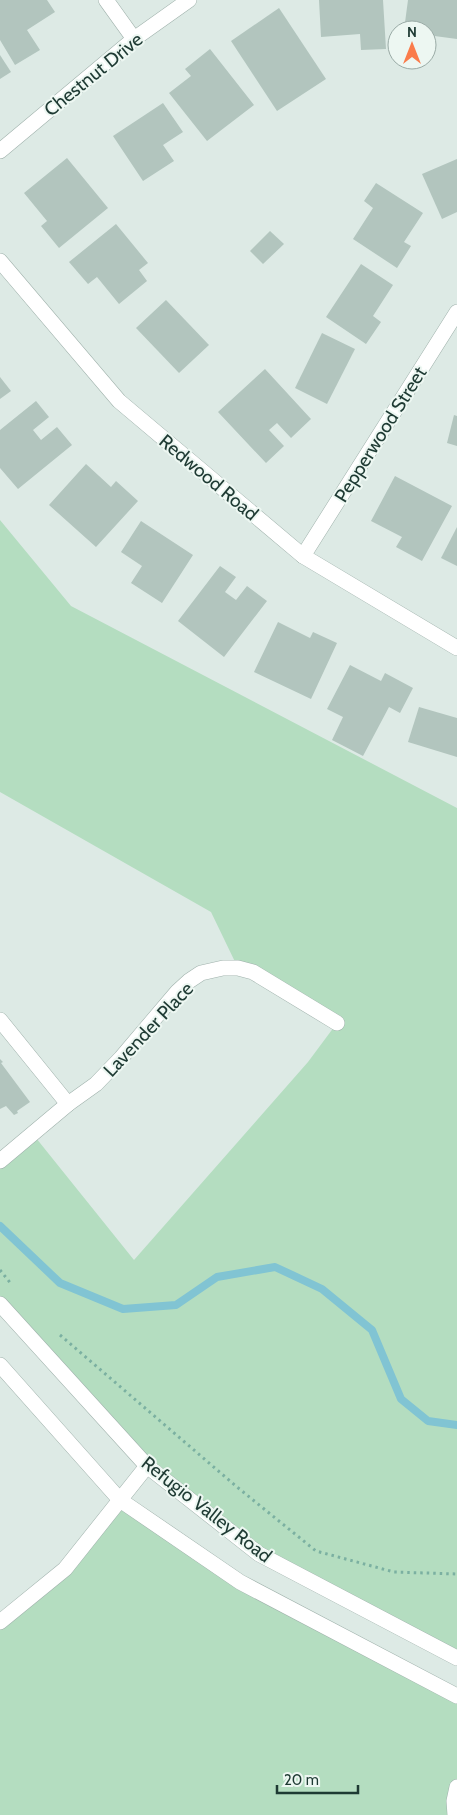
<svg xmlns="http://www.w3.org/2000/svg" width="457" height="1815" font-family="Cabin,sans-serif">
<rect width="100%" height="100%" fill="#ddeae5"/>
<g fill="#b4ddc0">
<path d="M0,520L71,606L457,808V1658L259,1554L147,1466L0,1304V1161L32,1133L134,1260L308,1062L337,1023L238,968L211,912L0,792Z"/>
<path d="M120,1500L240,1582L457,1696V1787L455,1815H0V1622L65,1569Z"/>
</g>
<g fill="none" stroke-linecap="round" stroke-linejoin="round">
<path stroke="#81c4d3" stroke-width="8" d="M0,1226L60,1283L123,1309L176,1305L217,1277L275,1267L322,1289L372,1330L401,1399L428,1421L457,1425"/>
</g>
<g fill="#b2c5be">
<path d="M0,0H47L55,12L27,30L40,50L15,65L0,40Z"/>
<path d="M319,0H383L386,49L361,50L360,34L321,37Z"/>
<path d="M408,0H457V39L427,35V30H404Z"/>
<path d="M279,8L326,79L277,111L231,41Z"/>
<path d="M210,49L254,105L207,141L169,93L191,76L185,69Z"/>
<path d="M0,55L11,72L0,79Z"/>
<path d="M163,103L183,132L163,145L174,161L143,181L113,136Z"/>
<path d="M67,158L108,208L59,248L41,226L47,221L24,193Z"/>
<path d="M457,159V212L442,219L422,174Z"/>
<path d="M376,183L423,213L404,242L411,246L397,268L353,239L373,208L364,201Z"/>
<path d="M116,224L148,263L139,270L147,281L119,304L97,277L88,284L69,262Z"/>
<path d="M270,231L284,244L263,264L250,251Z"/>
<path d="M361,264L393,285L373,316L381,322L366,344L326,317Z"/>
<path d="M166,300L209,345L179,373L136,328Z"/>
<path d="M322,333L355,349L327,404L295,388Z"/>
<path d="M265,369L311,419L291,438L277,423L269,430L284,446L266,463L218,412Z"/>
<path d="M0,377L11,391L0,399Z"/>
<path d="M36,401L49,417L33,430L41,440L57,427L72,445L18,489L0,468V430Z"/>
<path d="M454,415L457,416V446L447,443Z"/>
<path d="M86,464L111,487L116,481L138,501L96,547L49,505Z"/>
<path d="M395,476L452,506L422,561L396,547L402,537L371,521Z"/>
<path d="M141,521L193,555L162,603L131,583L142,566L121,552Z"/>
<path d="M457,527V566L441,558Z"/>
<path d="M220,566L236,577L225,592L236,600L247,586L267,601L224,657L178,621Z"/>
<path d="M278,622L310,638L313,632L337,643L311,699L254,672Z"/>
<path d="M350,665L381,681L385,673L413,688L400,713L389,707L363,756L332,740L343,717L327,709Z"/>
<path d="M419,707L457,718V757L408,742Z"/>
<path d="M0,1059L3,1062L1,1063L30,1102L17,1111L18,1113L14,1115L6,1106L0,1109Z"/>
</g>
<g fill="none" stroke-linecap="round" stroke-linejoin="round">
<g stroke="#a0b2ac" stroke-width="16">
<g id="minor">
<path d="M106,0L134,39"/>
<path d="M0,151L134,39L189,0"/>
<path d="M0,261L119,401L303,556L457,648"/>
<path d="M303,556L457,312"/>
<path d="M0,1020L68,1104"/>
<path d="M0,1161L68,1104L96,1084L121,1058L177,992L189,981L201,973L223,968H238L253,972L337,1023"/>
<path d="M0,1304L147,1466L259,1554L457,1658"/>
<path d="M0,1365L120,1500L240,1582L457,1696"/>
<path d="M0,1622L65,1569L147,1466"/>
<path d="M455,1815L454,1801L457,1787"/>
</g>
</g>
<g stroke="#7bb0a1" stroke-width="3" stroke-dasharray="2.5 4" stroke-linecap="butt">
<path d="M0,1270L12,1285"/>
<path d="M60,1335L237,1487L316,1551L394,1572L457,1574"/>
</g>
<use href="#minor" stroke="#fff" stroke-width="15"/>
</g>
<g text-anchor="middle" stroke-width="4" stroke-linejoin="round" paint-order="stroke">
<g font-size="19" fill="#1e3a33" stroke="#edf7f2">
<text transform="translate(93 74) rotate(-39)" y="7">Chestnut Drive</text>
<text transform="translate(380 434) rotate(-58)" y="7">Pepperwood Street</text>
<text transform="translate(209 477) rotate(40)" y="7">Redwood Road</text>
<text transform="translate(148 1029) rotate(-47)" y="7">Lavender Place</text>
<text transform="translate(207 1509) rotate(38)" y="7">Refugio Valley Road</text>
</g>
</g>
<g transform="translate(412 45)"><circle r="24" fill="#edf7f2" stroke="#9aaba6"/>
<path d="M0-4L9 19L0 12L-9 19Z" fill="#fa7c4b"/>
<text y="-8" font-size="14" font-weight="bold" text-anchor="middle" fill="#1e3a33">N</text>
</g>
<path d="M277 1785v8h81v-8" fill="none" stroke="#1e3a33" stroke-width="2.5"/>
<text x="284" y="1785" font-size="15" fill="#1e3a33" stroke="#edf7f2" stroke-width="4" paint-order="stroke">20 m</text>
</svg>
